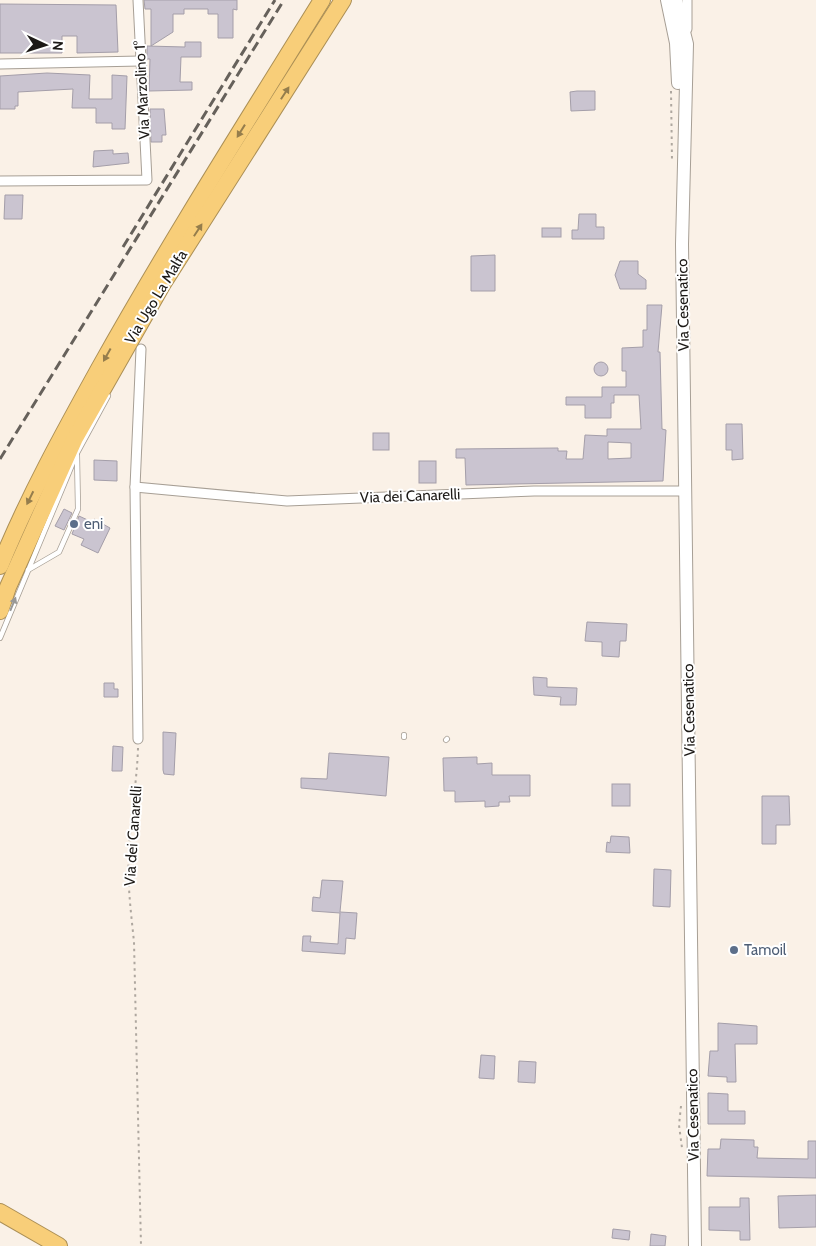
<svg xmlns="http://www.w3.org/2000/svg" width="816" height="1246" font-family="Cabin,sans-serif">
<rect width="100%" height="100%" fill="#faf1e7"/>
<g fill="#cac4d0" stroke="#a49ea9" fill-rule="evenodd">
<path d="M144,0H237V10L233,9V38H218V14H208V9H184V14H173V32L151,46V9H145Z"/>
<path d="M0,4L116,5L118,52L77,53V36H62V53H0Z"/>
<path d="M185,42H201V57H181L180,82H192V90L149,91L150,59H147V46L185,47Z"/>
<path d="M47,73L90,75L89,99H112V75L127,76L125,129H112V123H96V108H72L73,89L18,92V106H15V109H0V76Z"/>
<path d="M577,91H595V110L571,111L570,92Z"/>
<path d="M150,109H164L166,135H162V142H151Z"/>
<path d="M113,150V154L128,153L129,163L93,167L94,151Z"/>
<path d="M5,195H23L22,219H4Z"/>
<path d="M579,214H596V227H604V239H572V230H578Z"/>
<rect x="542" y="228" width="19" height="9"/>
<path d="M495,255V291H471V256Z"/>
<path d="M620,261H638V274L646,280V289H620L615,275Z"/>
<path d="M647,305H662L658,352H660L662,429L666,430L663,481L466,485L465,458H456V449L558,448V451H567L566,459H583L585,435L607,436V429H641L639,395H614V403H611V418H585V405H566V397H602V387H626V371H622V348L643,347V330H647ZM608,442L631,443V458L608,459Z"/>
<circle cx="601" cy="369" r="7"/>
<path d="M726,424H742L743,459L732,460V450H726Z"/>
<rect x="373" y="433" width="16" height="17"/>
<path d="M94,460L117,461V481L94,480Z"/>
<rect x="419" y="461" width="17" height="22"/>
<path d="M64,509L72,513L64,530L55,526Z"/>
<path d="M79,516L92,522L94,519L110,528L98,553L81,545L84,539L72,534Z"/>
<path d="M587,622L627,624L626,641H620L619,657L602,656V642L585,641Z"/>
<path d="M533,677L547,678V687L577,688L576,705H560L561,697L534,695Z"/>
<path d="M104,683H114V689H118V697H104Z"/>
<path d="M163,732L176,733L174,775L164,774L163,770Z"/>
<path d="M113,746L123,747L122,771H112Z"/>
<path d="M329,753L389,757L386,796L301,788V778L327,779Z"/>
<path d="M477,757V764L492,763V775H530V796H509L510,802H499V806L485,807V801L455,802V791H444L443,758Z"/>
<rect x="612" y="784" width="18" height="22"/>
<path d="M762,796H789L790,825H776V844H762Z"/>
<path d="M611,836L629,837L630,853L606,852L607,842L610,843Z"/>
<path d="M654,869L671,870L670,907L653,906Z"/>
<path d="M322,880L343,881L340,912L357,913L355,939L346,938L345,954L302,951L303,936H311L310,942L338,944L340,913L312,911L313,897L320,898Z"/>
<path d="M718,1023L757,1026V1044H735L736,1082H727V1077L708,1076L710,1051H718Z"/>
<path d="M481,1055L495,1056L494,1079L479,1078Z"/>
<path d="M519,1061L536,1062L535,1083L518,1082Z"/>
<path d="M708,1093L728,1094V1111H745V1124H708Z"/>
<path d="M721,1139L754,1140V1147H758L757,1158L808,1159V1141H816V1178L707,1176L708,1149H720Z"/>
<path d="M816,1195V1227L779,1228L778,1196Z"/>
<path d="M740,1198H749L750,1240H740V1231L709,1230V1207H740Z"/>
<path d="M613,1229L630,1231L629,1240L612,1238Z"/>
<path d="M651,1234L666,1236L665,1246H650Z"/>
</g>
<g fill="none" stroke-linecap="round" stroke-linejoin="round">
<g stroke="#a79f95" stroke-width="6">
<g id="lane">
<path d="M28,570L59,552L78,509L77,455"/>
<path d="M0,638L77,453L108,396"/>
<path d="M404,737V735"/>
<path d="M446,740L447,739"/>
</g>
</g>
<g stroke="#a79f95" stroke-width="11">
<g id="street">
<path d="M687,29V0"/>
<path d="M0,64L140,61"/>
<path d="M0,181L147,180L138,0"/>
<path d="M135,487L287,501L534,491H686"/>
<path d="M138,739L135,487L141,349"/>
</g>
</g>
<g stroke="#a79f95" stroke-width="14">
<g id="secondary">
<path d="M667,0L676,43L678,83"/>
<path d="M676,0L687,44L682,244L695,1246"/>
</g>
</g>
<g stroke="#ab8f56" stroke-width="18">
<g id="highway">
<path d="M0,566C28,497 64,432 100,367C170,242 247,121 322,0"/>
<path d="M0,611L8,587L75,438L162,285L343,0"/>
<path d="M0,1212L59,1246"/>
</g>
</g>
<g stroke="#aea79f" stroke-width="2" stroke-dasharray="2.5 4" stroke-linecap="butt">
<path d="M671,91L672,161"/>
<path d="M138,748C137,783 130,818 129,853C127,883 131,912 134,942L141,1246"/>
<path d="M681,1106L679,1125L682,1148"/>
</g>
<use href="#lane" stroke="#fff" stroke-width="4.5"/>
<use href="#street" stroke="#fff" stroke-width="9"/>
<use href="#secondary" stroke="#fff" stroke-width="12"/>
<use href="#highway" stroke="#f8ce79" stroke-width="16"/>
<g stroke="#66615b" stroke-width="3" stroke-dasharray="10 5" stroke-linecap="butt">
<path d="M123,247L275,0"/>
<path d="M0,459L284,0"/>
</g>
</g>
<defs><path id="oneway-solid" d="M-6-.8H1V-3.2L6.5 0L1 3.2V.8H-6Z" transform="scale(1.25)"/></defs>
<g fill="#957d4c">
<use href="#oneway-solid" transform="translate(285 93) rotate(-57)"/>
<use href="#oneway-solid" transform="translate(241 131) rotate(122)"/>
<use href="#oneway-solid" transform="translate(198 230) rotate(-57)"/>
<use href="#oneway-solid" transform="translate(107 355) rotate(119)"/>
<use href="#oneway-solid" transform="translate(30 498) rotate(116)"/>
</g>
<use fill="#999896" href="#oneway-solid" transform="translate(13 604) rotate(-68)"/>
<g fill="#5c6f8a" stroke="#fff" stroke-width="2">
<circle cx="74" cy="524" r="5"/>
<circle cx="734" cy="950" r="5"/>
</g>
<g text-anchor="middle" stroke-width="4" stroke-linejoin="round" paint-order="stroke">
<g font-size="15" fill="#1c1916" stroke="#fff">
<text transform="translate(142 90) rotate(-93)" y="5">Via Marzolino 1°</text>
<text transform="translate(156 297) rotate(-59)" y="5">Via Ugo La Malfa</text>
<text transform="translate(683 305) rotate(-91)" y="5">Via Cesenatico</text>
<text transform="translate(410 496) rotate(-2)" y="5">Via dei Canarelli</text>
<text transform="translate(689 710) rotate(-91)" y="5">Via Cesenatico</text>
<text transform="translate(133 836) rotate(-86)" y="5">Via dei Canarelli</text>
<text transform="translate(693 1115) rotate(-91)" y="5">Via Cesenatico</text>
</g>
<g font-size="15" fill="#4e5e75" stroke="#fff" text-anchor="start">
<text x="84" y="529">eni</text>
<text x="744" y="955">Tamoil</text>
</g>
</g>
<g transform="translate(45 45) rotate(94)" stroke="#ffffff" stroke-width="4" paint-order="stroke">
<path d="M0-4L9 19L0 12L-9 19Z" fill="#1c1916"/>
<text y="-8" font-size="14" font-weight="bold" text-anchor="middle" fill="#1c1916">N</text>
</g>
</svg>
